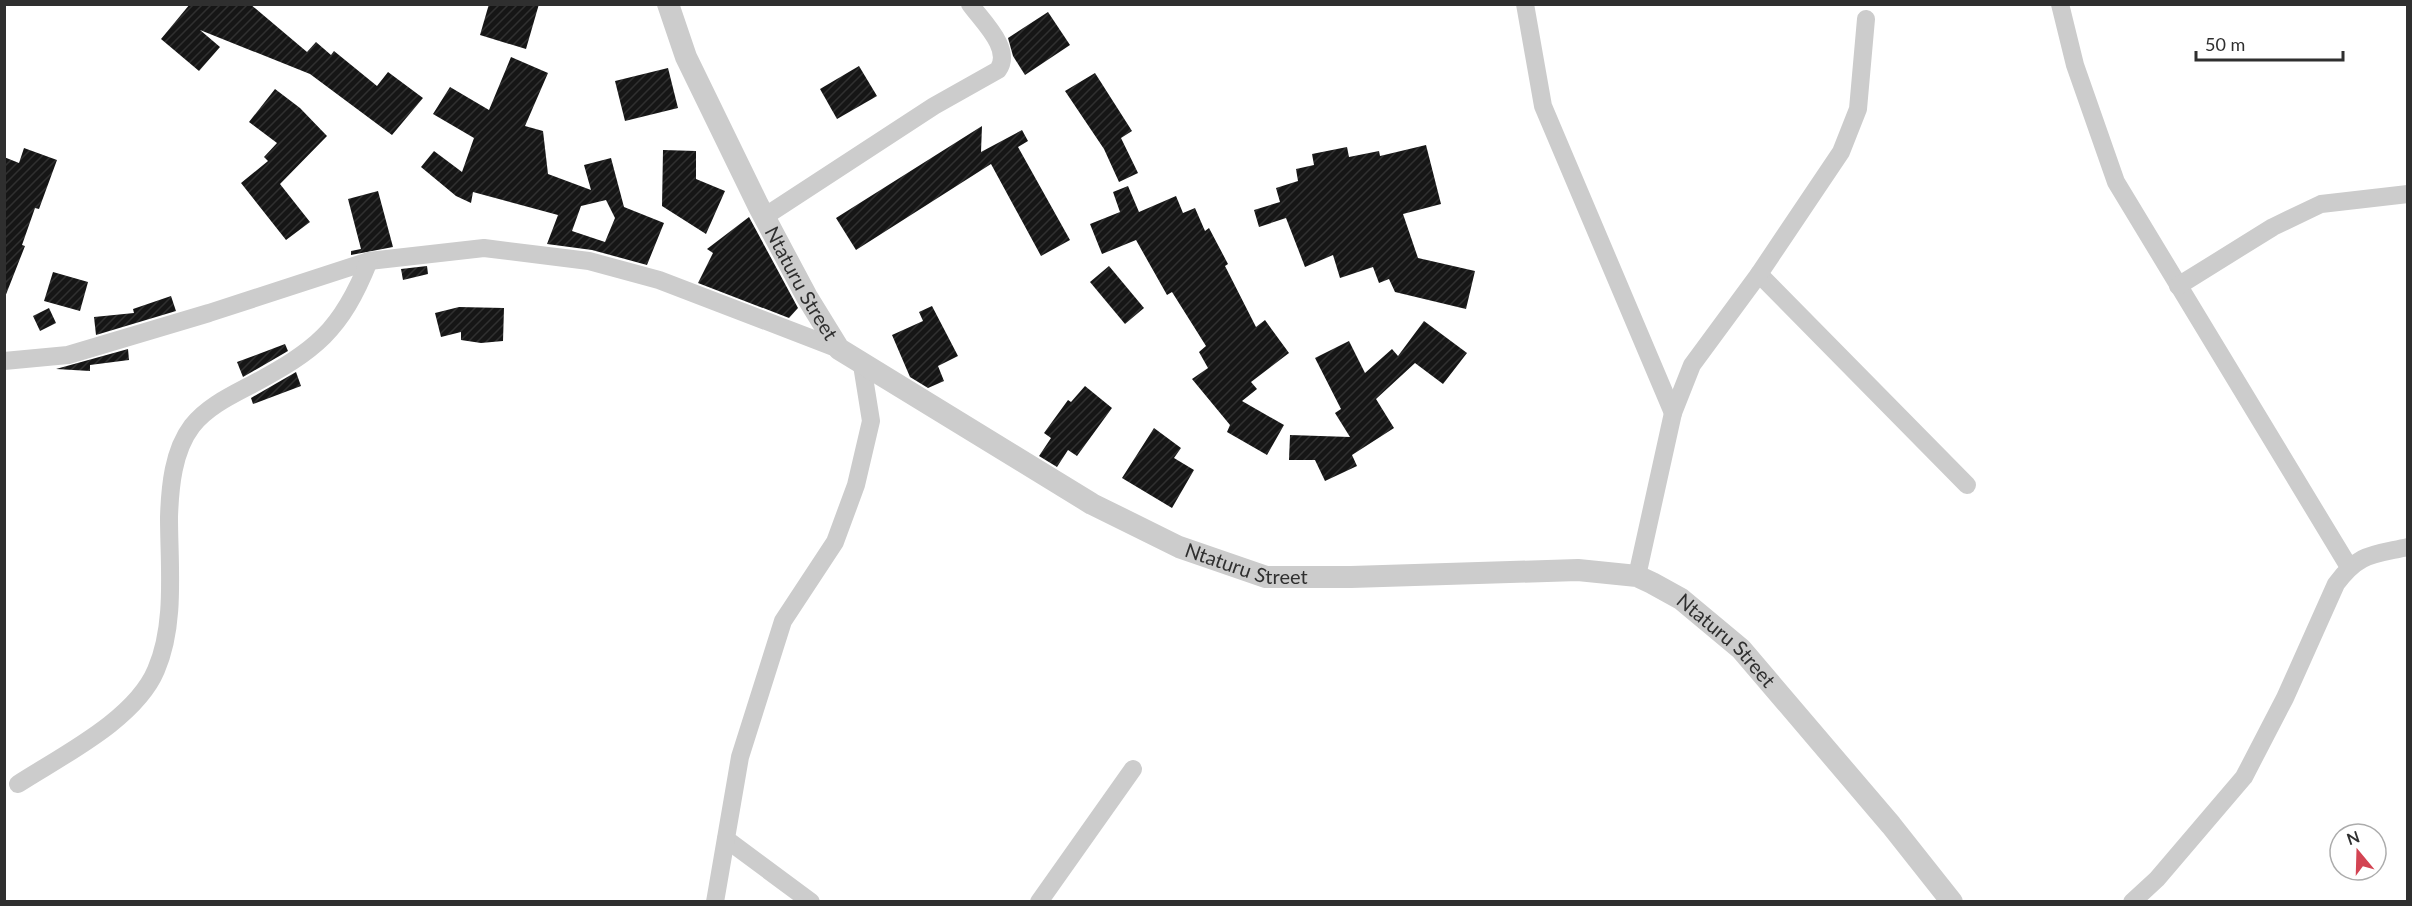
<svg xmlns="http://www.w3.org/2000/svg" width="2412" height="906" font-family="Lato,sans-serif">
<defs>
<pattern id="building-hatch" width="6" height="6" patternUnits="userSpaceOnUse" patternTransform="scale(1.5)"><rect width="6" height="6" fill="#161616"/><path d="M-1 1l2-2M0 6l6-6M5 7l2-2" fill="none" stroke="#303030"/></pattern>
</defs>
<rect width="100%" height="100%" fill="#fff"/>
<g fill="url(#building-hatch)" fill-rule="evenodd">
<path d="M190,4H250L307,52L316,42L331,55L334,51L377,86L388,72L423,98L392,135L310,74L200,30L220,47L199,71L161,39Z"/>
<path d="M489,4H539L526,49L480,35Z"/>
<path d="M1048,12L1070,45L1025,75L1013,56L1008,38Z"/>
<path d="M511,57L548,73L525,126L543,131L548,174L591,190L584,165L611,158L624,207L664,223L647,265L592,250L547,244L558,215L473,192L471,203L456,196L421,167L434,151L462,172L474,138L433,114L450,87L489,110ZM606,200L615,218L605,242L572,231L581,206Z"/>
<path d="M859,66L877,96L837,119L820,89Z"/>
<path d="M668,68L678,108L625,121L615,81Z"/>
<path d="M1095,73L1132,131L1121,138L1138,173L1119,182L1104,149L1065,91Z"/>
<path d="M275,89L300,108L327,136L280,184L310,222L286,240L241,183L268,161L264,157L277,143L249,122Z"/>
<path d="M982,126L981,152L1022,130L1028,141L1018,147L1070,240L1041,256L991,164L856,250L836,218Z"/>
<path d="M1426,145L1441,204L1403,214L1418,258L1475,271L1466,309L1395,292L1389,279L1379,283L1373,267L1340,278L1333,255L1305,267L1286,218L1259,227L1254,210L1280,202L1276,188L1298,181L1296,169L1314,165L1312,154L1347,147L1349,157L1379,151L1380,156Z"/>
<path d="M24,148L57,160L39,209L35,208L22,245L25,246L5,297L4,157L19,163Z"/>
<path d="M663,150L696,151V179L725,191L706,234L662,206Z"/>
<path d="M1128,186L1139,212L1176,196L1183,213L1195,208L1205,231L1209,228L1228,264L1225,266L1256,327L1265,320L1289,353L1251,382L1257,389L1242,401L1284,425L1267,455L1227,432L1230,425L1192,379L1208,368L1199,352L1206,346L1172,292L1167,295L1136,240L1102,254L1090,224L1120,212L1113,192Z"/>
<path d="M378,191L393,247L351,255V251L361,249L348,199Z"/>
<path d="M749,217L798,308L789,318L698,283L713,253L707,249Z"/>
<path d="M427,266L428,274L403,280L401,269Z"/>
<path d="M1109,266L1144,308L1125,324L1090,282Z"/>
<path d="M53,272L88,282L80,311L44,301Z"/>
<path d="M171,296L176,311L96,335L94,317L134,313L133,309Z"/>
<path d="M932,306L958,356L938,366L944,381L928,388L910,377L892,335L923,321L919,312Z"/>
<path d="M459,307L504,308L503,341L481,343L461,340V332L441,337L435,313Z"/>
<path d="M49,308L56,323L40,331L33,316Z"/>
<path d="M1424,321L1467,353L1443,384L1415,363L1376,399L1394,428L1352,455L1357,466L1325,481L1315,460H1289L1290,435L1350,437L1335,413L1341,409L1315,358L1349,341L1365,373L1392,349L1398,356Z"/>
<path d="M285,344L288,351L243,377L237,362Z"/>
<path d="M128,349L129,360L90,365V371L56,369Z"/>
<path d="M296,372L301,386L253,404L251,398Z"/>
<path d="M1085,386L1112,408L1077,456L1068,450L1057,467L1039,456L1051,438L1044,433L1068,400L1071,402Z"/>
<path d="M1154,428L1181,448L1174,458L1194,470L1172,508L1122,478Z"/>
</g>
<g fill="none" stroke-linecap="round" stroke-linejoin="round">
<g stroke="#ccc" stroke-width="18">
<path d="M1525,4L1543,106L1673,413"/>
<path d="M2060,4L2075,65L2116,182L2349,567"/>
<path d="M764,217L934,106L998,70C1013,49 982,21 970,4"/>
<path d="M1759,274L1967,485"/>
<path d="M2178,286L2273,227L2321,204L2408,194"/>
<path d="M4,361L68,355L209,313L369,261L484,248L589,261L659,280L839,349"/>
<path d="M1637,576L1673,413L1692,365L1759,274L1841,152L1858,109L1866,19"/>
<path d="M18,784C61,756 135,720 156,670C176,624 169,566 169,517C170,487 173,451 192,426C207,407 230,396 251,385C316,350 341,331 369,261"/>
<path d="M726,839L811,902"/>
<path d="M715,902L740,757L783,621L835,542L856,485L871,421L862,365"/>
<path d="M1039,902L1133,769"/>
<path d="M2132,902L2157,879L2244,777L2285,698L2336,584C2359,553 2372,555 2408,547"/>
</g>
<path stroke="#ccc" stroke-width="22" id="s1" d="M668,4L686,57L758,205L807,297L839,349L1092,504L1179,547L1266,577H1351L1578,570L1637,576L1652,583L1681,599L1741,649L1891,825L1952,902"/>
</g>
<g text-anchor="middle" stroke-width="6" stroke-linejoin="round" paint-order="stroke">
<g font-size="20" fill="#2f2f2f" stroke="#fff">
<text dy="7" stroke="none"><textPath href="#s1" startOffset="310">Ntaturu Street</textPath></text>
<text dy="7" stroke="none"><textPath href="#s1" startOffset="850">Ntaturu Street</textPath></text>
<text dy="7" stroke="none"><textPath href="#s1" startOffset="1354">Ntaturu Street</textPath></text>
</g>
</g>
<rect width="2412" height="906" fill="none" stroke="#2f2f2f" stroke-width="12"/>
<g transform="translate(2358 852) rotate(341)"><circle r="28" fill="#ffffff" stroke="#acacac" stroke-width="1.5"/>
<path d="M0-4.5L10 22L0 15L-10 22Z" fill="#d34453"/>
<text y="-9" font-size="16" font-weight="bold" text-anchor="middle" fill="#2f2f2f">N</text>
</g>
<path d="M2196 51v9h147v-9" fill="none" stroke="#2f2f2f" stroke-width="3"/>
<text x="2205" y="51" font-size="18" fill="#2f2f2f" stroke="#ffffff" stroke-width="4.5" paint-order="stroke">50 m</text>
</svg>
